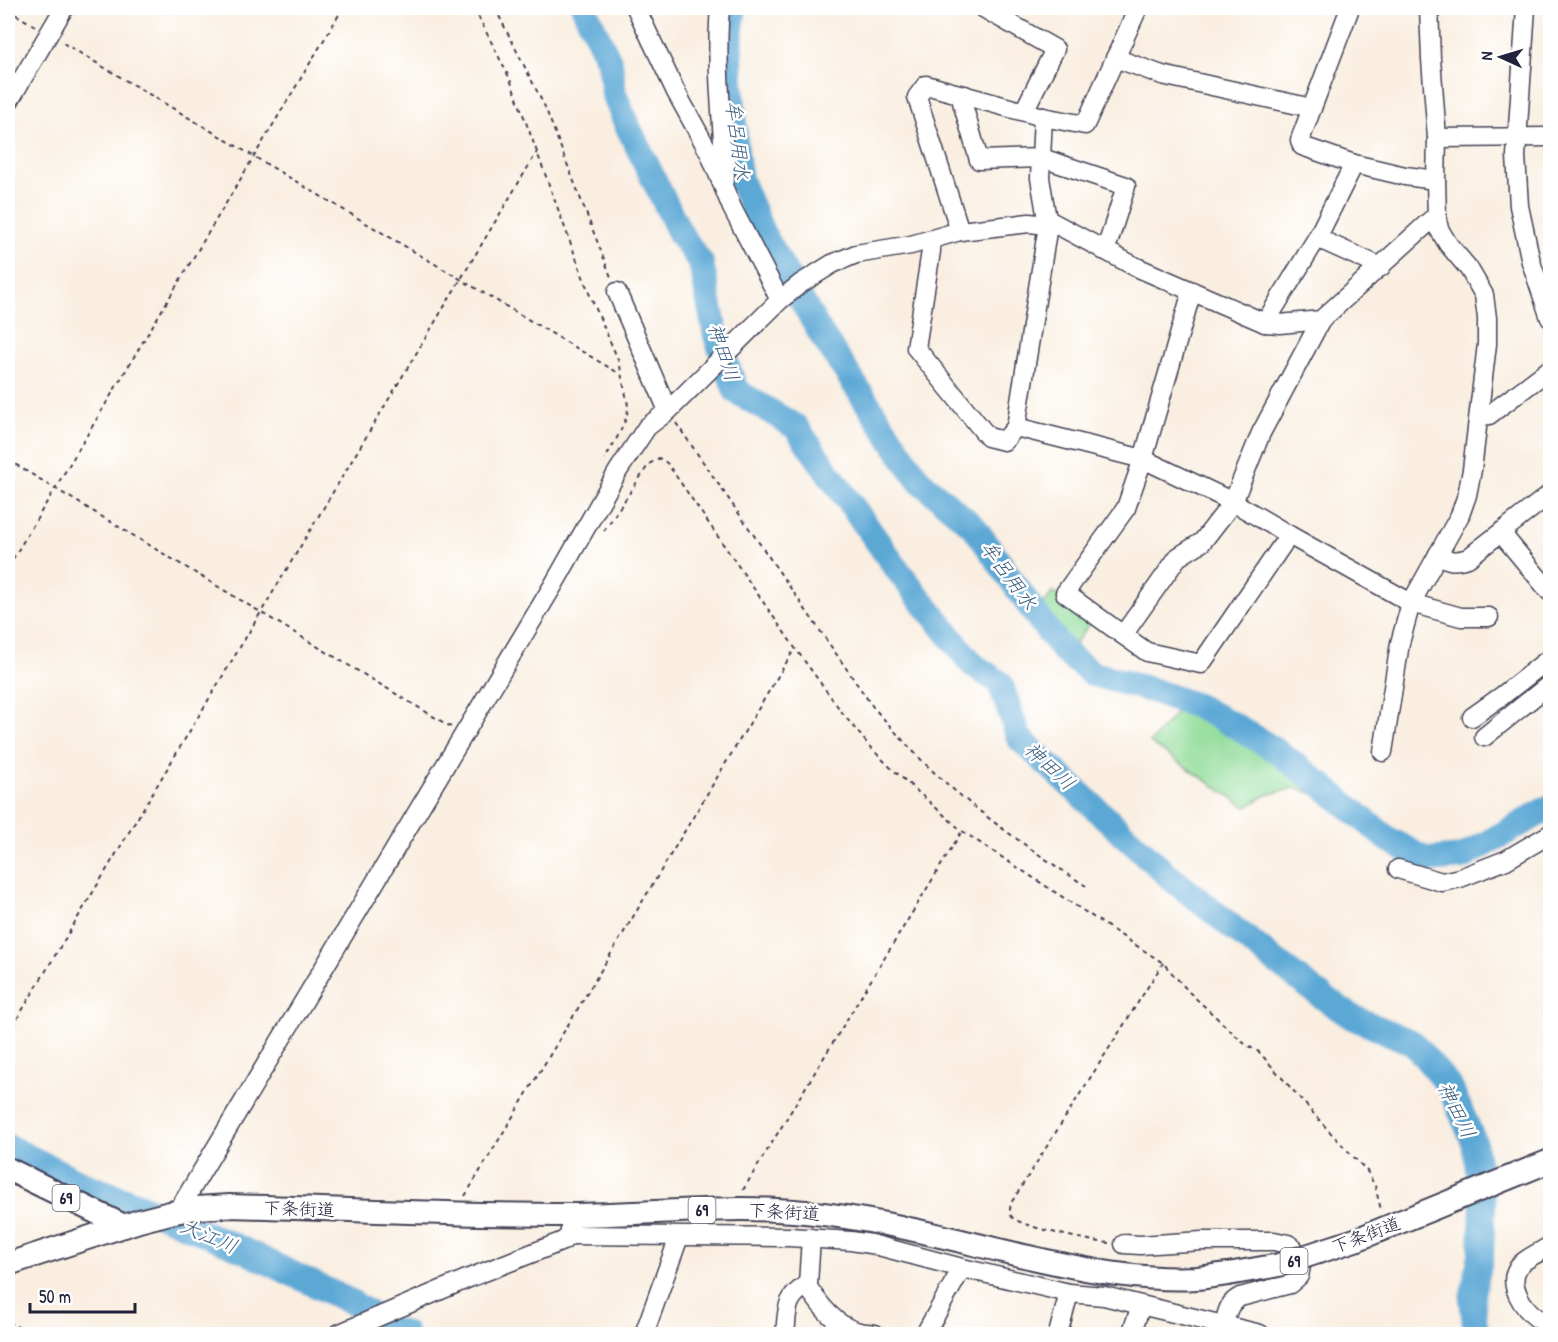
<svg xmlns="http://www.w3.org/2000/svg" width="1558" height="1342" font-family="'Patrick Hand','Klee One',sans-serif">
<rect width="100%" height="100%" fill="#fff"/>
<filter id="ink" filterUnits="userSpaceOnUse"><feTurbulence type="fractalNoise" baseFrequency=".0167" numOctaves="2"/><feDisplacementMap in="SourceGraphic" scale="12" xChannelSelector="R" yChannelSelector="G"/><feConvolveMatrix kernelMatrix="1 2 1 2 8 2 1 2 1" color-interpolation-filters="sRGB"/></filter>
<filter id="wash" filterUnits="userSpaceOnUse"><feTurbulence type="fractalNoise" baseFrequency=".008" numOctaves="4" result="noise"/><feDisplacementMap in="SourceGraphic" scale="24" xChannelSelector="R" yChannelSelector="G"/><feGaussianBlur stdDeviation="1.35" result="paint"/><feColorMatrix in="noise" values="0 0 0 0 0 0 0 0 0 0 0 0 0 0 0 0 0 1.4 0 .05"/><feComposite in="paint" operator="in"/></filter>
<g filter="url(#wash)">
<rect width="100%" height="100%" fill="#f9eee0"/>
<g fill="#91dc99" stroke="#5a7f6a" stroke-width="1.5">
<path d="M1053,592L1092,621L1073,646L1065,642L1041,607Z"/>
<path d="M1176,712L1196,715L1269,760L1312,793L1294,788L1267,795L1246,807L1150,743Z"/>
</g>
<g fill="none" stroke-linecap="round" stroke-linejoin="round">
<g stroke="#5ca8d5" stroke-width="26">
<path d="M584,8L610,63L614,94L627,125L681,235L701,263L716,336L736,391L796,427L899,572L973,665L1000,683L1019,738L1171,878L1271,958L1321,996L1352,1017L1413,1043L1450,1087L1474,1142L1483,1203L1481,1255L1472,1299L1475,1325L1478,1334"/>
<path d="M734,8L731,27L730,66L736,151L740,180L762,232L821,334L918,479L975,528L1036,615L1063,651L1093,674L1151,690L1197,706L1241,729L1275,750L1314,779L1388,839L1426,860L1463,857L1550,807"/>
<path d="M8,1147L87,1186L136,1204L237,1247L351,1302L377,1319L384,1328L405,1334"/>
</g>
</g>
</g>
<g filter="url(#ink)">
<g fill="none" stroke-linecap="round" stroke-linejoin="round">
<g stroke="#424154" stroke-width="21">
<g id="minor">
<path d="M636,8L676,92L710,154L732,208L780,300"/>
<path d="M720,8C715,65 723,121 725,178"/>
<path d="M983,8L1055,49L1024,111"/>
<path d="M1526,8L1516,156L1519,206L1531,262L1550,318"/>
<path d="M1115,58L1162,75L1312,108L1300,140L1302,146L1354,164L1405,176L1436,180"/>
<path d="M965,95L962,102L979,160L1042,158L1126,186L1109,240L1103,250"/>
<path d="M8,103L64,8"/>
<path d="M1312,108L1350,8"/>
<path d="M1437,138L1550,137"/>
<path d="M960,231L917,97L926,85L1043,117L1085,125L1138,8"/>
<path d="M1317,238L1381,267"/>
<path d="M929,240L931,251L916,348L988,437L1004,441L1016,427L1143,459L1233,502L1289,535L1411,603L1460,515L1467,495L1472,470L1487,344V318L1484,295L1469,269L1448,244L1439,229L1437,219L1436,180L1437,138L1431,59L1429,8"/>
<path d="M617,292L668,411"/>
<path d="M1265,323L1317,238L1354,164"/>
<path d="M1479,416L1489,415L1550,369"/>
<path d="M1016,427L1048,225L1040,178L1043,117"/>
<path d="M1501,533L1550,592"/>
<path d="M1289,535L1201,664L1147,652L1123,635L1178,557L1202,542L1233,502L1261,433L1321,320"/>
<path d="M1438,554C1449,562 1455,562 1468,558L1550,494"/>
<path d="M1123,635L1065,593L1126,508L1143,459L1192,291"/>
<path d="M1472,717L1503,695L1550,658"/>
<path d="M1484,737L1550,684"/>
<path d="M1383,752L1400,643L1411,603L1461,617H1489"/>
<path d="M1398,869L1442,882L1460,878L1506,860L1550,834"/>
<path d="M178,1211L554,584L618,471L647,427L668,411L780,300L800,284L832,264L856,254L911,245L960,231L1029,223L1048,225L1052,222L1134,266L1265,323L1280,324L1321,320L1431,220L1437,219"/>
<path d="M570,1235L789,1237L851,1241L871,1244L962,1268L1069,1293L1104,1296L1260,1334"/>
<path d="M811,1238L808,1284L809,1289C821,1306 835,1325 856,1331C862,1333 868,1333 875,1334"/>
<path d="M1124,1244L1140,1245L1202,1241H1274L1288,1244L1294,1249L1301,1266L1299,1276L1290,1284L1240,1297C1228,1303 1227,1313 1224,1325"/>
<path d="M1550,1246C1542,1251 1524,1259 1519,1266C1506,1284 1523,1308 1538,1319C1541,1321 1546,1322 1550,1324"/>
<path d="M338,1334L469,1278L563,1241L570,1235V1223"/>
<path d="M644,1334L679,1237"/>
<path d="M785,1334C788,1309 784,1299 808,1284"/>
<path d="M925,1334L962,1268"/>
<path d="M1058,1334L1069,1293"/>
<path d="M1131,1334L1141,1306"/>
</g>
</g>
<g stroke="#424154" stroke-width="26">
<g id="major">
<path d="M8,1169L124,1226"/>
<path d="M1358,1239L1550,1161"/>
<path d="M8,1264L139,1221L170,1213L196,1208L230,1206C343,1209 455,1215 568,1215C647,1215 726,1204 805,1212C882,1219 957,1241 1033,1258C1086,1270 1142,1281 1197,1278C1208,1277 1218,1275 1228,1274"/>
</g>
</g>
<g stroke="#424154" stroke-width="2" stroke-dasharray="4.5 4.5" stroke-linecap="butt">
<path d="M474,8L510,79L589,293L620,364C621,378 626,392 628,406C629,420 612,446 605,459"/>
<path d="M495,8L545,107L611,277"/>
<path d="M8,10L35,26"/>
<path d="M63,43L620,374"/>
<path d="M676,423L873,707C894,730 914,754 937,775C983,817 1034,852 1086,886"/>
<path d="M8,460L451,727"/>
<path d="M604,531L649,464L659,458L667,463L795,648L844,715L870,747L890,767L962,831L1163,963L1190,993L1246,1045L1259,1052L1329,1131L1367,1171L1375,1186L1381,1210"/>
<path d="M8,567L343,8"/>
<path d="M8,1034L537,152"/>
<path d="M743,1190L962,831"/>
<path d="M465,1196L795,648"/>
<path d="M1109,1243C1094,1242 1020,1227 1012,1217C1009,1213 1010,1207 1011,1203L1163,963"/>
<path d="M8,1322L33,1334"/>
</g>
<use href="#minor" stroke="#fff" stroke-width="18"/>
<use href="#major" stroke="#fff" stroke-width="22"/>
<g stroke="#424154" stroke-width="26" stroke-linecap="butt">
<path id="major-bridge" d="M1228,1274L1279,1265L1358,1239"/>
</g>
<use href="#major-bridge" stroke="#fff" stroke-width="22"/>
</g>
</g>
<g text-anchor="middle" stroke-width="5" stroke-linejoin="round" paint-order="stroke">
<g fill="#fff" stroke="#646476" stroke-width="1.5">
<rect x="52.5" y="1185" width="27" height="26" rx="4.5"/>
<rect x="688.5" y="1197" width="27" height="26" rx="4.5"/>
<rect x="1280.5" y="1248" width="27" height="26" rx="4.5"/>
</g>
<g font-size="16" font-weight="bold" fill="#22223b">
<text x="66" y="1204">69</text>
<text x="702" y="1216">69</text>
<text x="1294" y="1267">69</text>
</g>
<g font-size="18" fill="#22223b" stroke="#fff">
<text transform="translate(299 1209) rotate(2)" y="6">下条街道</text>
<text transform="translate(784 1212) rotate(3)" y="6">下条街道</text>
<text transform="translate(1366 1235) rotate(-21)" y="6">下条街道</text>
</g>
<g font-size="20" font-style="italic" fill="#3c5e80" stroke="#fff">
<text transform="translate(738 140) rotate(83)" y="7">牟呂用水</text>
<text transform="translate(724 352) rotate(72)" y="7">神田川</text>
<text transform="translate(1009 575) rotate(54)" y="7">牟呂用水</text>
<text transform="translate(1050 766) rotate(43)" y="7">神田川</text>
<text transform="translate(1457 1110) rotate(64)" y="7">神田川</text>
<text transform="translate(209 1236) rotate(23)" y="7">大江川</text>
</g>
</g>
<rect width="1558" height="1342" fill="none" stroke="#fff" stroke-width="30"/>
<g transform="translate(1501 57) rotate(274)" stroke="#ffffff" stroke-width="4.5" paint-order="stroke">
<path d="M0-4.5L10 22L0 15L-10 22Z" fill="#22223b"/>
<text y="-9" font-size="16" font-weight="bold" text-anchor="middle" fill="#22223b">N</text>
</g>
<path d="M30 1303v9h105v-9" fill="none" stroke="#22223b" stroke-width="3"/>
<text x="39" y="1303" font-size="18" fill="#22223b" stroke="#ffffff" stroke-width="4.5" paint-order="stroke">50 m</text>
</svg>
